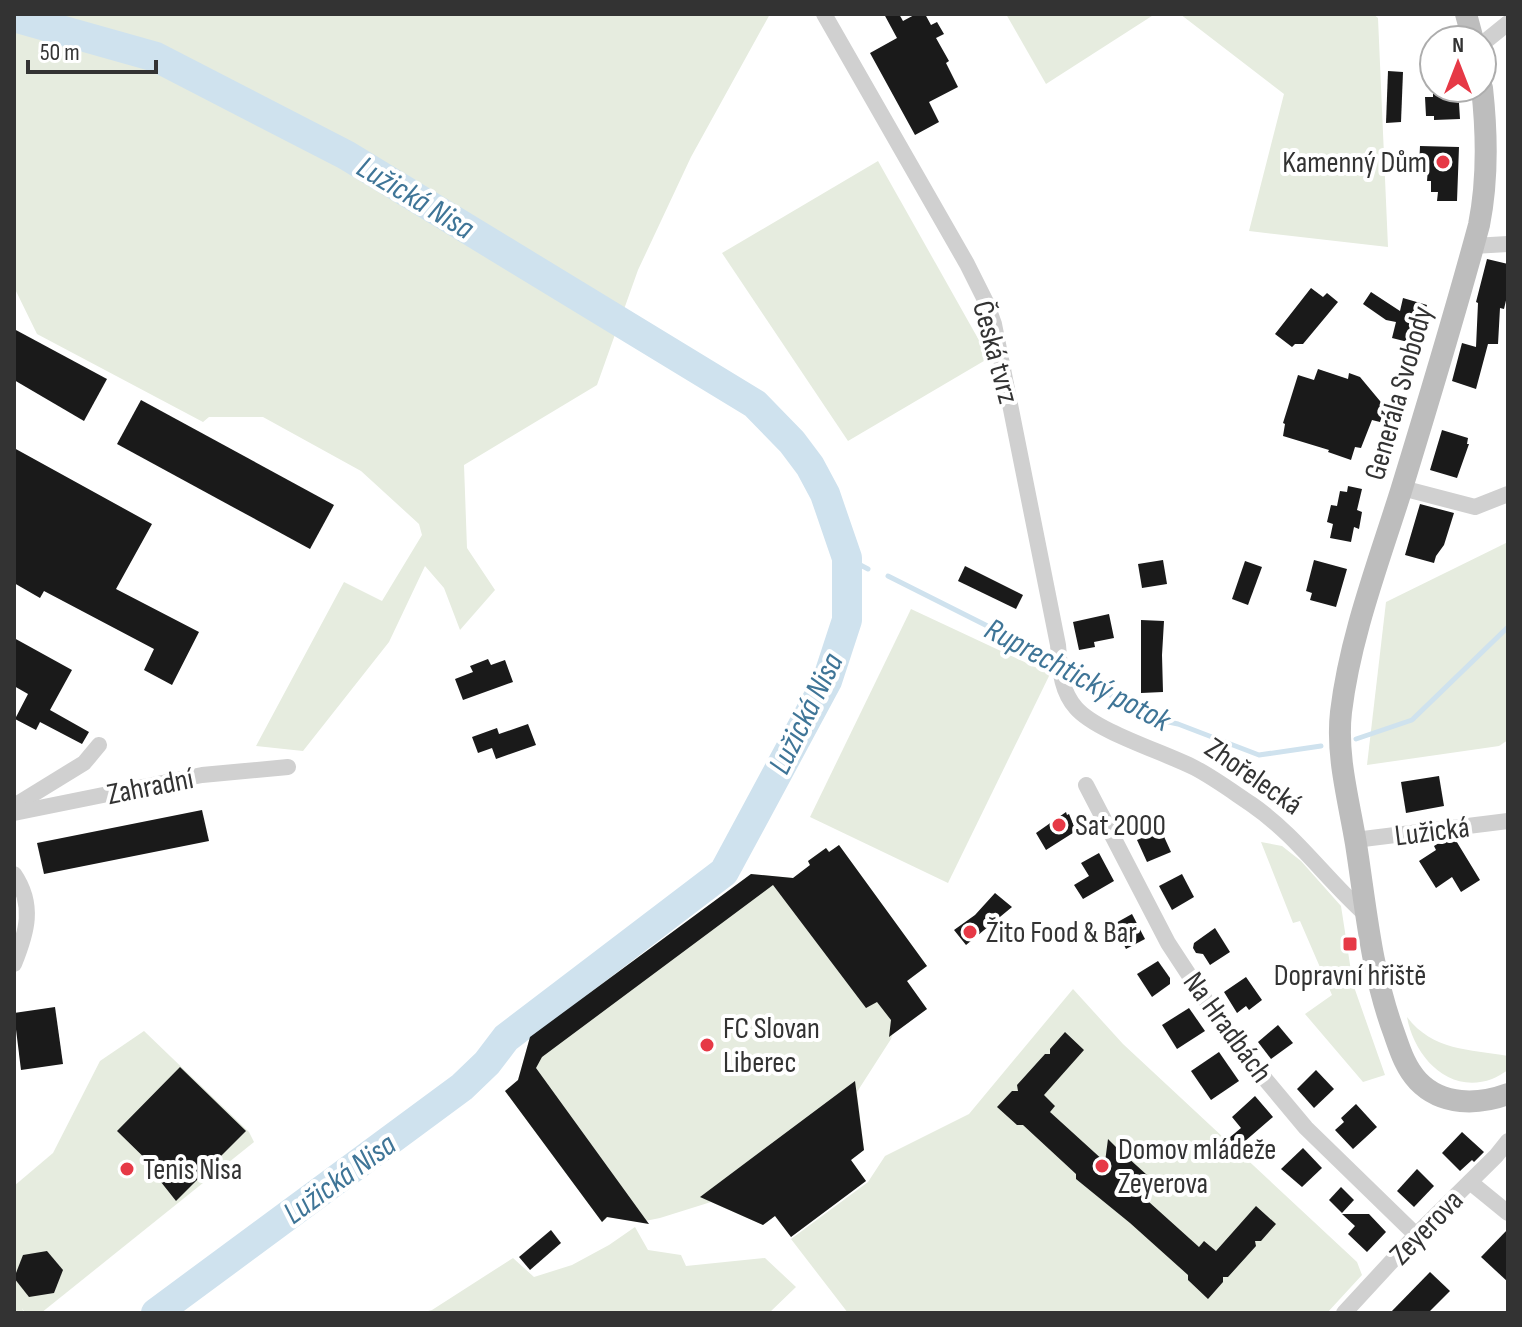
<svg xmlns="http://www.w3.org/2000/svg" width="1522" height="1327" font-family="'Sofia Sans Condensed',sans-serif">
<rect width="100%" height="100%" fill="#fff"/>
<g fill="#e6ecdf">
<path d="M14,14H770L691,157L638,270L597,385L464,465L467,548L495,590L460,630L444,588L425,566L389,642L303,751L256,746L344,582L382,601L422,535L419,524L361,471L263,417H209L203,422L37,334L14,287Z"/>
<path d="M1006,14H1155L1046,84Z"/>
<path d="M1180,14H1373L1378,18L1388,247L1249,231L1284,94Z"/>
<path d="M878,161L989,358L848,441L722,253Z"/>
<path d="M1508,542V740L1499,746L1367,765L1386,602Z"/>
<path d="M911,609L1050,674L948,883L810,817Z"/>
<path d="M1261,842L1282,846L1301,861L1341,906L1353,984L1385,1075L1363,1082L1305,1014L1332,995L1300,921L1293,923Z"/>
<path d="M839,845L927,966L907,981L927,1009L898,1030L895,1026L891,1039L857,1092L864,1150L851,1160L866,1181L791,1237L775,1216L763,1225L711,1202L660,1218L640,1222L608,1217L602,1222L505,1091L518,1080L530,1037L751,874L793,878L810,866L808,861L826,848L830,852Z"/>
<path d="M1073,989L1123,1044L1357,1262L1362,1275L1327,1313H848L791,1239L868,1182L885,1156L969,1114Z"/>
<path d="M1407,1017C1433,1051 1469,1049 1508,1056V1070C1503,1073 1497,1077 1492,1079C1448,1095 1414,1056 1407,1017Z"/>
<path d="M144,1031L249,1132L254,1142L41,1313H25L22,1308L24,1313H14V1186L53,1153L100,1061Z"/>
<path d="M635,1227L648,1250L681,1255L686,1266L765,1258L796,1287L769,1313H420L432,1310L513,1258L534,1277L572,1265L609,1245Z"/>
</g>
<g fill="none" stroke-linecap="round" stroke-linejoin="round">
<g stroke="#cfe2ee" stroke-width="5">
<path d="M47,25V14"/>
<path d="M847,558L868,569"/>
<path d="M888,576L1055,660"/>
<path d="M1064,666L1145,717L1178,724L1259,755L1321,746"/>
<path d="M1356,739L1412,720L1508,627"/>
</g>
<path stroke="#cfe2ee" stroke-width="30" d="M14,17L156,57L346,155L755,404L792,442L810,466L825,494L847,558V620L827,681L724,872L506,1038L487,1063L462,1087L156,1313"/>
</g>
<g fill="#1a1a1a">
<path d="M884,14H899L903,21L916,14H925L931,25L937,22L944,34L936,38L949,61L946,63L958,87L929,102L939,122L915,135L870,53L897,38Z"/>
<path d="M1388,71L1403,72L1401,122L1386,123Z"/>
<path d="M1433,88H1458L1460,119L1434,120V116H1426L1425,97H1433Z"/>
<path d="M1420,146L1459,147L1457,201H1437L1438,192H1431V181H1427L1428,168H1419Z"/>
<path d="M1487,259L1508,264V292L1504,309L1500,308L1498,344H1488L1476,389L1452,381L1462,343L1476,347L1478,303L1476,302Z"/>
<path d="M1311,288L1323,297L1327,293L1338,302L1303,344H1295L1292,347L1275,334Z"/>
<path d="M1371,292L1400,311L1403,298L1427,305L1421,325L1426,328L1425,330L1420,329L1416,344L1392,338L1396,322L1386,320L1363,304Z"/>
<path d="M14,329L107,379L84,421L14,380Z"/>
<path d="M1318,369L1348,379L1349,373L1360,377L1385,407L1380,422L1372,420L1361,448L1355,447L1351,460L1328,452L1329,450L1283,436L1285,424L1283,423L1298,375L1314,380Z"/>
<path d="M141,400L334,505L310,549L117,444Z"/>
<path d="M1442,430L1468,438L1467,444H1469L1457,478L1430,470Z"/>
<path d="M14,448L152,524L116,589L199,632L172,685L144,670L154,649L44,591L40,598L14,583Z"/>
<path d="M1348,486L1362,489L1357,510L1362,512L1359,529L1354,527L1351,542L1330,538L1333,524L1327,522L1331,505L1337,506L1340,491L1347,492Z"/>
<path d="M1420,504L1454,513L1444,545L1436,556L1434,563L1405,555Z"/>
<path d="M1163,560L1167,584L1142,588L1138,564Z"/>
<path d="M1314,560L1347,569L1336,607L1310,600L1312,593L1306,591Z"/>
<path d="M1245,561L1262,567L1248,605L1232,599Z"/>
<path d="M965,566L1023,595L1016,609L958,581Z"/>
<path d="M1109,614L1114,638L1094,642L1095,647L1079,650L1073,622Z"/>
<path d="M1141,620L1164,621L1162,655L1163,692L1141,693Z"/>
<path d="M14,638L72,670L50,710L89,732L82,744L40,722L36,730L15,719L28,694L14,686Z"/>
<path d="M488,659L491,665L505,660L513,682L463,700L455,679L473,672L470,666Z"/>
<path d="M528,724L536,745L496,759L492,748L478,753L472,737L497,728L499,734Z"/>
<path d="M1439,776L1444,806L1406,813L1401,782Z"/>
<path d="M202,810L209,841L44,874L37,843Z"/>
<path d="M1066,812L1067,815L1069,814L1076,831L1046,850L1036,833Z"/>
<path d="M1161,830L1171,852L1147,862L1137,840Z"/>
<path d="M1455,839L1480,880L1461,892L1452,877L1436,888L1419,861L1436,850L1434,846L1444,840Z"/>
<path d="M839,845L927,966L907,981L927,1009L889,1037L891,1020L877,1002L866,1008L773,885L542,1057L536,1068L649,1224L607,1217L602,1222L505,1091L518,1080L530,1037L751,874L793,878L810,865L808,861L826,848L829,852Z"/>
<path d="M1099,853L1114,881L1083,899L1074,885L1089,876L1081,863Z"/>
<path d="M1182,874L1194,897L1172,910L1159,886Z"/>
<path d="M995,893L1012,907L966,945L954,930L975,915Z"/>
<path d="M1132,914L1145,939L1126,949L1114,924Z"/>
<path d="M1215,928L1230,952L1210,965L1203,954L1196,953L1193,948L1194,943Z"/>
<path d="M1158,961L1170,978V984L1152,997L1137,974Z"/>
<path d="M1246,977L1262,1000L1249,1010L1246,1006L1237,1013L1224,992Z"/>
<path d="M55,1007L63,1064L21,1070L14,1013Z"/>
<path d="M1189,1008L1205,1031L1177,1049L1162,1025Z"/>
<path d="M1278,1025L1293,1043L1271,1059L1258,1042Z"/>
<path d="M1065,1032L1084,1050L1044,1095L1055,1106L1050,1112L1105,1162L1108,1139L1119,1150L1120,1156H1126L1147,1175V1193H1139L1199,1247L1204,1241L1216,1251L1256,1206L1276,1224L1261,1241H1255L1256,1246L1228,1277H1223V1282L1208,1299L1188,1280V1275L1130,1223L1076,1179V1174L1023,1125H1017L997,1107L1012,1091H1018L1017,1085L1045,1054H1050V1049Z"/>
<path d="M1219,1052L1239,1081L1211,1100L1191,1071Z"/>
<path d="M180,1067L246,1131L176,1201L157,1177L161,1174L117,1131Z"/>
<path d="M1316,1070L1334,1089L1314,1108L1297,1089Z"/>
<path d="M855,1081L864,1150L851,1160L866,1181L791,1237L775,1216L763,1225L700,1197Z"/>
<path d="M1255,1096L1273,1117L1237,1148L1229,1138L1241,1128L1232,1117Z"/>
<path d="M1356,1104L1377,1127L1353,1149L1335,1130L1344,1122L1341,1118Z"/>
<path d="M1462,1132L1484,1152L1474,1162L1472,1160L1460,1171L1442,1153Z"/>
<path d="M1303,1148L1322,1168L1302,1187L1281,1169Z"/>
<path d="M1417,1169L1434,1186L1414,1207L1397,1191Z"/>
<path d="M1341,1187L1354,1200L1342,1213L1329,1200Z"/>
<path d="M1342,1214H1369L1386,1232L1367,1252L1348,1234L1355,1226Z"/>
<path d="M1508,1229V1282L1481,1257Z"/>
<path d="M551,1230L561,1243L530,1270L519,1257Z"/>
<path d="M47,1251L63,1270L54,1293L29,1297L14,1278L23,1255Z"/>
<path d="M1430,1272L1450,1291L1428,1313H1390Z"/>
</g>
<g fill="none" stroke-linecap="round" stroke-linejoin="round">
<g stroke="#d0d0d0" stroke-width="16">
<path d="M824,14L967,264L986,302L994,324L1058,645C1060,667 1060,690 1076,708C1097,732 1164,752 1195,768C1214,778 1233,792 1251,804C1295,834 1326,879 1365,914"/>
<path d="M1482,44L1508,23"/>
<path d="M1473,246L1508,244"/>
<path d="M1402,488L1475,507L1508,494"/>
<path d="M1086,785L1168,943L1229,1036L1306,1128L1416,1235"/>
<path d="M14,806L84,763L99,745"/>
<path d="M14,813L202,775L288,767"/>
<path d="M1355,840L1508,821"/>
<path d="M14,874C35,905 27,932 14,964"/>
<path d="M1470,1182L1508,1213"/>
<path d="M1344,1313L1416,1235L1496,1156L1508,1141"/>
</g>
<g stroke="#bdbdbd" stroke-width="22">
<path d="M1466,14L1473,40"/>
<path d="M1482,88C1487,133 1488,180 1479,225C1455,314 1428,403 1401,491C1378,564 1350,637 1341,712C1336,756 1349,801 1356,844C1366,908 1371,971 1394,1033C1400,1050 1405,1067 1418,1081C1442,1106 1478,1105 1508,1094"/>
</g>
</g>
<g fill="#e63946" stroke="#fff" stroke-width="3">
<circle cx="1443" cy="162" r="8"/>
<circle cx="1059" cy="825" r="8"/>
<circle cx="970" cy="932" r="8"/>
<rect x="1342" y="936" width="16" height="16" rx="4"/>
<circle cx="707" cy="1045" r="8"/>
<circle cx="1102" cy="1166" r="8"/>
<circle cx="127" cy="1169" r="8"/>
</g>
<g text-anchor="middle" stroke-width="8" stroke-linejoin="round" paint-order="stroke">
<g font-size="30" fill="#333" stroke="#fff" text-anchor="start">
<text x="1427" y="172" text-anchor="end">Kamenný Dům</text>
<text x="1075" y="835">Sat 2000</text>
<text x="986" y="942">Žito Food &amp; Bar</text>
<text x="1350" y="985" text-anchor="middle">Dopravní hřiště</text>
<text x="723" y="1038">FC Slovan<tspan x="723" dy="34">Liberec</tspan></text>
<text x="1118" y="1159">Domov mládeže<tspan x="1118" dy="34">Zeyerova</tspan></text>
<text x="143" y="1179">Tenis Nisa</text>
</g>
<g font-size="30" fill="#333" stroke="#fff">
<text transform="translate(996 352) rotate(75)" y="10">Česká tvrz</text>
<text transform="translate(1398 393) rotate(-74)" y="10">Generála Svobody</text>
<text transform="translate(1254 776) rotate(35)" y="10">Zhořelecká</text>
<text transform="translate(150 786) rotate(-11)" y="10">Zahradní</text>
<text transform="translate(1432 831) rotate(-7)" y="10">Lužická</text>
<text transform="translate(1228 1027) rotate(54)" y="10">Na Hradbách</text>
<text transform="translate(1426 1227) rotate(-46)" y="10">Zeyerova</text>
</g>
<g font-size="32" font-style="italic" fill="#3f7597" stroke="#fff">
<text transform="translate(416 197) rotate(31)" y="11">Lužická Nisa</text>
<text transform="translate(1078 674) rotate(28)" y="11">Ruprechtický potok</text>
<text transform="translate(805 713) rotate(-64)" y="11">Lužická Nisa</text>
<text transform="translate(339 1178) rotate(-36)" y="11">Lužická Nisa</text>
</g>
</g>
<rect width="1522" height="1327" fill="none" stroke="#333333" stroke-width="32"/>
<g transform="translate(1458 64)"><circle r="38" fill="#ffffff" stroke="#adadad" stroke-width="2"/>
<path d="M0-6L14 30L0 20L-14 30Z" fill="#e63946"/>
<text y="-12" font-size="22" font-weight="bold" text-anchor="middle" fill="#333333">N</text>
</g>
<path d="M28 60v12h128v-12" fill="none" stroke="#333333" stroke-width="4"/>
<text x="40" y="60" font-size="24" fill="#333333" stroke="#ffffff" stroke-width="6" paint-order="stroke">50 m</text>
</svg>
